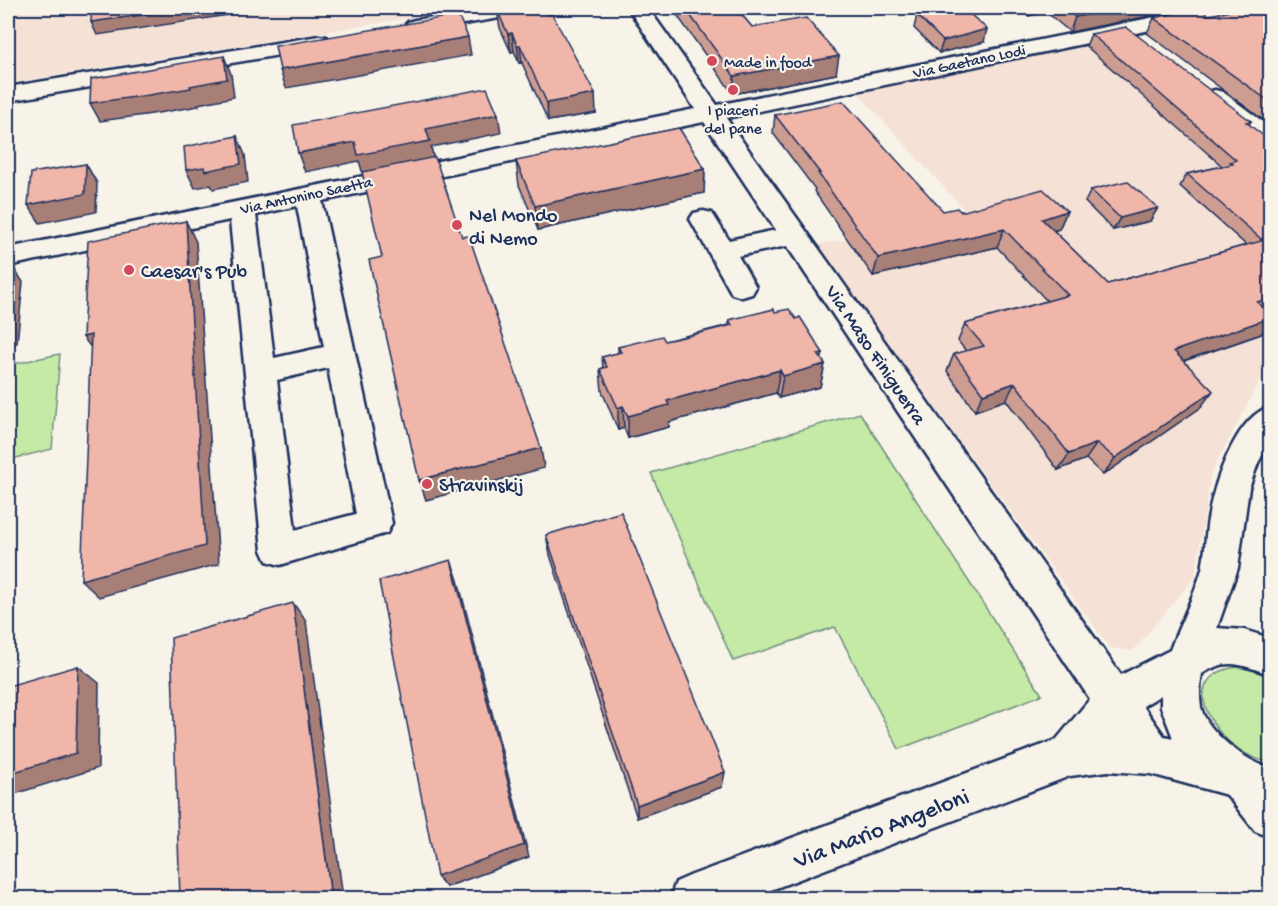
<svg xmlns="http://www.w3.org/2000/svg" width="1278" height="906" font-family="'Gochi Hand',sans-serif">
<rect width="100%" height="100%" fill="#f7f3e8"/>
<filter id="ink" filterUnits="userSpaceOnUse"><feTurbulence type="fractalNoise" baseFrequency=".0167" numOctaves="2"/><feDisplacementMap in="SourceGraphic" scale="12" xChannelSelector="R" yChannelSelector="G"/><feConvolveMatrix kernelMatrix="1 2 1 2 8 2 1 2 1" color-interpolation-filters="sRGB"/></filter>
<g filter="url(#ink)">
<g fill="#f5e1d5">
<path d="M10,8H471L8,83V24Z"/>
<path d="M1124,33L1270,146V373L1259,382L1211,473L1195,577L1133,651L1110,648L817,245L970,216L857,92Z"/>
</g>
<g fill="#c4eaa5" stroke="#708c82" stroke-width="1.5">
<path d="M60,354L52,449L8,460V365Z"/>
<path d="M860,413L1042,695L899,749L835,627L733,661L651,473Z"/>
<path d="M1237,667L1253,670L1270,678V762C1224,758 1166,677 1237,667Z"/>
</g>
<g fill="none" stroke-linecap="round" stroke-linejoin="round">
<g stroke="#1b2f5e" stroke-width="5">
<g id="minor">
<path d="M490,8H535L532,12L525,14L415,32L408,30L404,26L408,22L415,20Z"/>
<path d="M628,8H648L717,105L1200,8H1238L1235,12L1228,14L726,118L1121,675L1170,650C1180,623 1194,597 1202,569C1206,551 1205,532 1209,514C1214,483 1237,415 1270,407V441L1258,463L1249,488L1238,568L1217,628L1244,630L1270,638V674C1243,666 1228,656 1202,674C1200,684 1199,696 1201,707C1206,732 1247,762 1270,768V837L1255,831L1227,795L1151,774L1108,771L1070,776L750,898H670L676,882L692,875L1056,740L1090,699L787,246L738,256L756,287L752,294L742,297L732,294L690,219L694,213L703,211L712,213L729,240L776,230L704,122L322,201L392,523L387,533L280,565L267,561L262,550L230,220L8,266V248L695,109ZM297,206L324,347L274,358L256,215ZM328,368L356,514L295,530L277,380ZM1161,695V707L1173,738L1164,736L1143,706Z"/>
<path d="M319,36L327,37L330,42L327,47L8,101V87Z"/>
<path d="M1215,90L1223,92L1270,127V145L1261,143L1207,102L1203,97L1207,92Z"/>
</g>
</g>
<use href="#minor" fill="#f7f3e8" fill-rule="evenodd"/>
</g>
<g fill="#ce9d92" stroke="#1b2f5e" stroke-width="1.5">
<path d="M672,8H736L752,27L836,74L733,94Z"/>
<path d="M1018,8H1176L1174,11L1070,32L1046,12L1028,16Z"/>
<path d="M1270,9V125L1147,33L1154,18L1209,15Z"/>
<path d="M497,10L596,113L548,121L522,63H519L514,51L511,52L500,28Z"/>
<path d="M917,15L984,42L939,53L914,28Z"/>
<path d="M1091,34L1251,121L1249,125L1268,312L1270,314V322L1261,334L1184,361L1200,408L1103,475L1086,459L1058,470L1006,400L975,411L947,371L954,354L966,351L958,341L965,324L1047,301L997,247L873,276L814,191L815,189L773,133L775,115L943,211H1067L1059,229L1054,231L1108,284L1246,245L1180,186L1187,174L1222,166L1086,46Z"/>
<path d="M516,161L705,169L704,193L538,230L519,185Z"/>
<path d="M1091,190L1150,221L1113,230L1085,202Z"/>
<path d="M775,312L796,319L823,353L821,359L825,364L820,387L779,398L776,393L669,422V427L628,438L624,428L618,430L602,391L600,369L603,368L602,357L618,353V347L665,341L729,325V320Z"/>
<path d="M546,535L722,787L637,818L550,555Z"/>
</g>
<g fill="#a87f77" stroke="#1b2f5e" stroke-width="1.5">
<path d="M190,8H274L97,35L91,22Z"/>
<path d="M1031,8H1048L1046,12L1028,16Z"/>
<path d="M1125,8H1176L1174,11L1070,32L1075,17Z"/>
<path d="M987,29L984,42L939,53L943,41Z"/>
<path d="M512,33L514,51L511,52L508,34Z"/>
<path d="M468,37L471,55L286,88L280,70Z"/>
<path d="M517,45H520L522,63H519Z"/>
<path d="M224,56L231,74L234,97L198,104L199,106L152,114L100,121L90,103L190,86Z"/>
<path d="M839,56L836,74L733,94L734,76Z"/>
<path d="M595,94L596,113L548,121L547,103Z"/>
<path d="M498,114L501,133L431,147L434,160L363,174L359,161L305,172L298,153Z"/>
<path d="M237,136L245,155L248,182L213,189L211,185L195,188L186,170Z"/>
<path d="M86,164L97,183L96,212L40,223L28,205Z"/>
<path d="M705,169L704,193L538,230L535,206Z"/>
<path d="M1158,208L1150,221L1113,230L1120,218Z"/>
<path d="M1067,211L1059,229L1034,236L1042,219Z"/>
<path d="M186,221L196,242L219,564L99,597L81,580Z"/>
<path d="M1004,229L997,247L873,276L878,258Z"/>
<path d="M10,263L23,282L17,343L8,345V282Z"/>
<path d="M1270,298V311L1244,320L1257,302Z"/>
<path d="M1270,318V322L1261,334L1162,368L1174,351Z"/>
<path d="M91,335L98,357L83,337Z"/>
<path d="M823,353L820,366L825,364L820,387L779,398L783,376L818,354Z"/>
<path d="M780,370L776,393L669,422V427L628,438V416L667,401Z"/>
<path d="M1015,383L1006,400L975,411L983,394Z"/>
<path d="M1213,391L1200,408L1103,475L1115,458Z"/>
<path d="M623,406L624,428L618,430V408Z"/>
<path d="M1097,443L1086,459L1058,470L1069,454Z"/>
<path d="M541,448L544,468L426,500L419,480Z"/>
<path d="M451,560L458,580L529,857L446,887L437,876Z"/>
<path d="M293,603L306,621L343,898H331Z"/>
<path d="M78,666L99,683L98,768L8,796V774Z"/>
<path d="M725,772L722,787L637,818V805Z"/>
</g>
<g fill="#f0b6aa" stroke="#1b2f5e" stroke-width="1.5">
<path d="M92,8H190L91,22Z"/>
<path d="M515,8H544L548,15L552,14L595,94L547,103L520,45H517L512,33L508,34L497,10Z"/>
<path d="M685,8H736L752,27L806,18L839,56L734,76Z"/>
<path d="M959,8H963L987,29L943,41L917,15Z"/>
<path d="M1064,8H1125L1075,17Z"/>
<path d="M1199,8L1209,15L1243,8H1268L1270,9V102L1154,18Z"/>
<path d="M458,15L468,37L280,70L275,46Z"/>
<path d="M1126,27L1251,121L1246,122L1270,141V237L1261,239L1187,174L1233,164L1230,162L1236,160L1091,34Z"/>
<path d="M224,56L227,79L190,86L191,88L143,96L90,103L91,79Z"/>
<path d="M487,88L498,114L426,129L430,141L358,155L355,142L298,153L293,125Z"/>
<path d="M843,101L943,211L957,208L961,212L1043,189L1067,211L1042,219L1108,284L1268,239L1270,241V298L1257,302L1270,314V318L1174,351L1213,391L1115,458L1097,443L1069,454L1015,383L983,394L954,354L984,346L965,324L1068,295L1004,229L878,258L818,173H820L775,115Z"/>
<path d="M679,128L705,169L535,206L516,161Z"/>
<path d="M237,136L241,164L205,171L204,167L186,170L184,147Z"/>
<path d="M435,157L462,237L469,236L541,448L419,480L369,260L382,257L362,172Z"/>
<path d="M86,164L85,194L28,205L31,173Z"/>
<path d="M1127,181L1158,208L1120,218L1091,190Z"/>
<path d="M186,221L205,546L81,580L91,335L83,337L88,241Z"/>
<path d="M10,263L8,282V264Z"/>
<path d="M774,309L775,312L789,309L796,319L800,317L823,353L818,354L825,364L783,376L780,370L667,401L669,405L628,416L623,406L618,408L600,369L607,367L602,357L621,352L618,347L662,336L665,341L679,338L732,325L729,320Z"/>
<path d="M621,512L725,772L637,805L546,535Z"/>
<path d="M451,560L524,845L437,876L379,581Z"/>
<path d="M293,603L331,898H180L171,638Z"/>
<path d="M78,666L76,753L8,774V686Z"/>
</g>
</g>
<g fill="#d1495b" stroke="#f7f3e8" stroke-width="2">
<circle cx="712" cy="61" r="6"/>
<circle cx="733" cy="90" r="6"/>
<circle cx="457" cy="225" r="6"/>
<circle cx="129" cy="270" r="6"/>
<circle cx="427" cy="484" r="6"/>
</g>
<g text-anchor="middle" stroke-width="4.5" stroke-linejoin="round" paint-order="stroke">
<g font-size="16" fill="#1b2f5e" stroke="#f7f3e8">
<text transform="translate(969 60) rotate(-12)" y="6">Via Gaetano Lodi</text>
<text transform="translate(306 194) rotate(-12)" y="6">Via Antonino Saetta</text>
</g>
<g font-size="16" fill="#1b2f5e" stroke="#f7f3e8" text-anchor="start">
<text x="724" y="67">Made in food</text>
<text x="733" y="115" text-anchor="middle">I piaceri<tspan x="733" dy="18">del pane</tspan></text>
</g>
<g font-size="20" fill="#1b2f5e" stroke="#f7f3e8" text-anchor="start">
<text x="469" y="221">Nel Mondo<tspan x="469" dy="23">di Nemo</tspan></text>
<text x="141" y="277">Caesar's Pub</text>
<text x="439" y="491">Stravinskij</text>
</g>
<g font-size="20" fill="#1b2f5e" stroke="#f7f3e8">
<text transform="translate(877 354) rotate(56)" y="7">Via Maso Finiguerra</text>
</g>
<g font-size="24" fill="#1b2f5e" stroke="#f7f3e8">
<text transform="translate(881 827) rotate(-21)" y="8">Via Mario Angeloni</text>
</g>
</g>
<rect width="1278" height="906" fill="none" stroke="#f7f3e8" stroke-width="30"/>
<rect x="15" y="15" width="1248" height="876" fill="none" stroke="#1b2f5e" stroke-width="2" filter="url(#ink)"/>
</svg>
